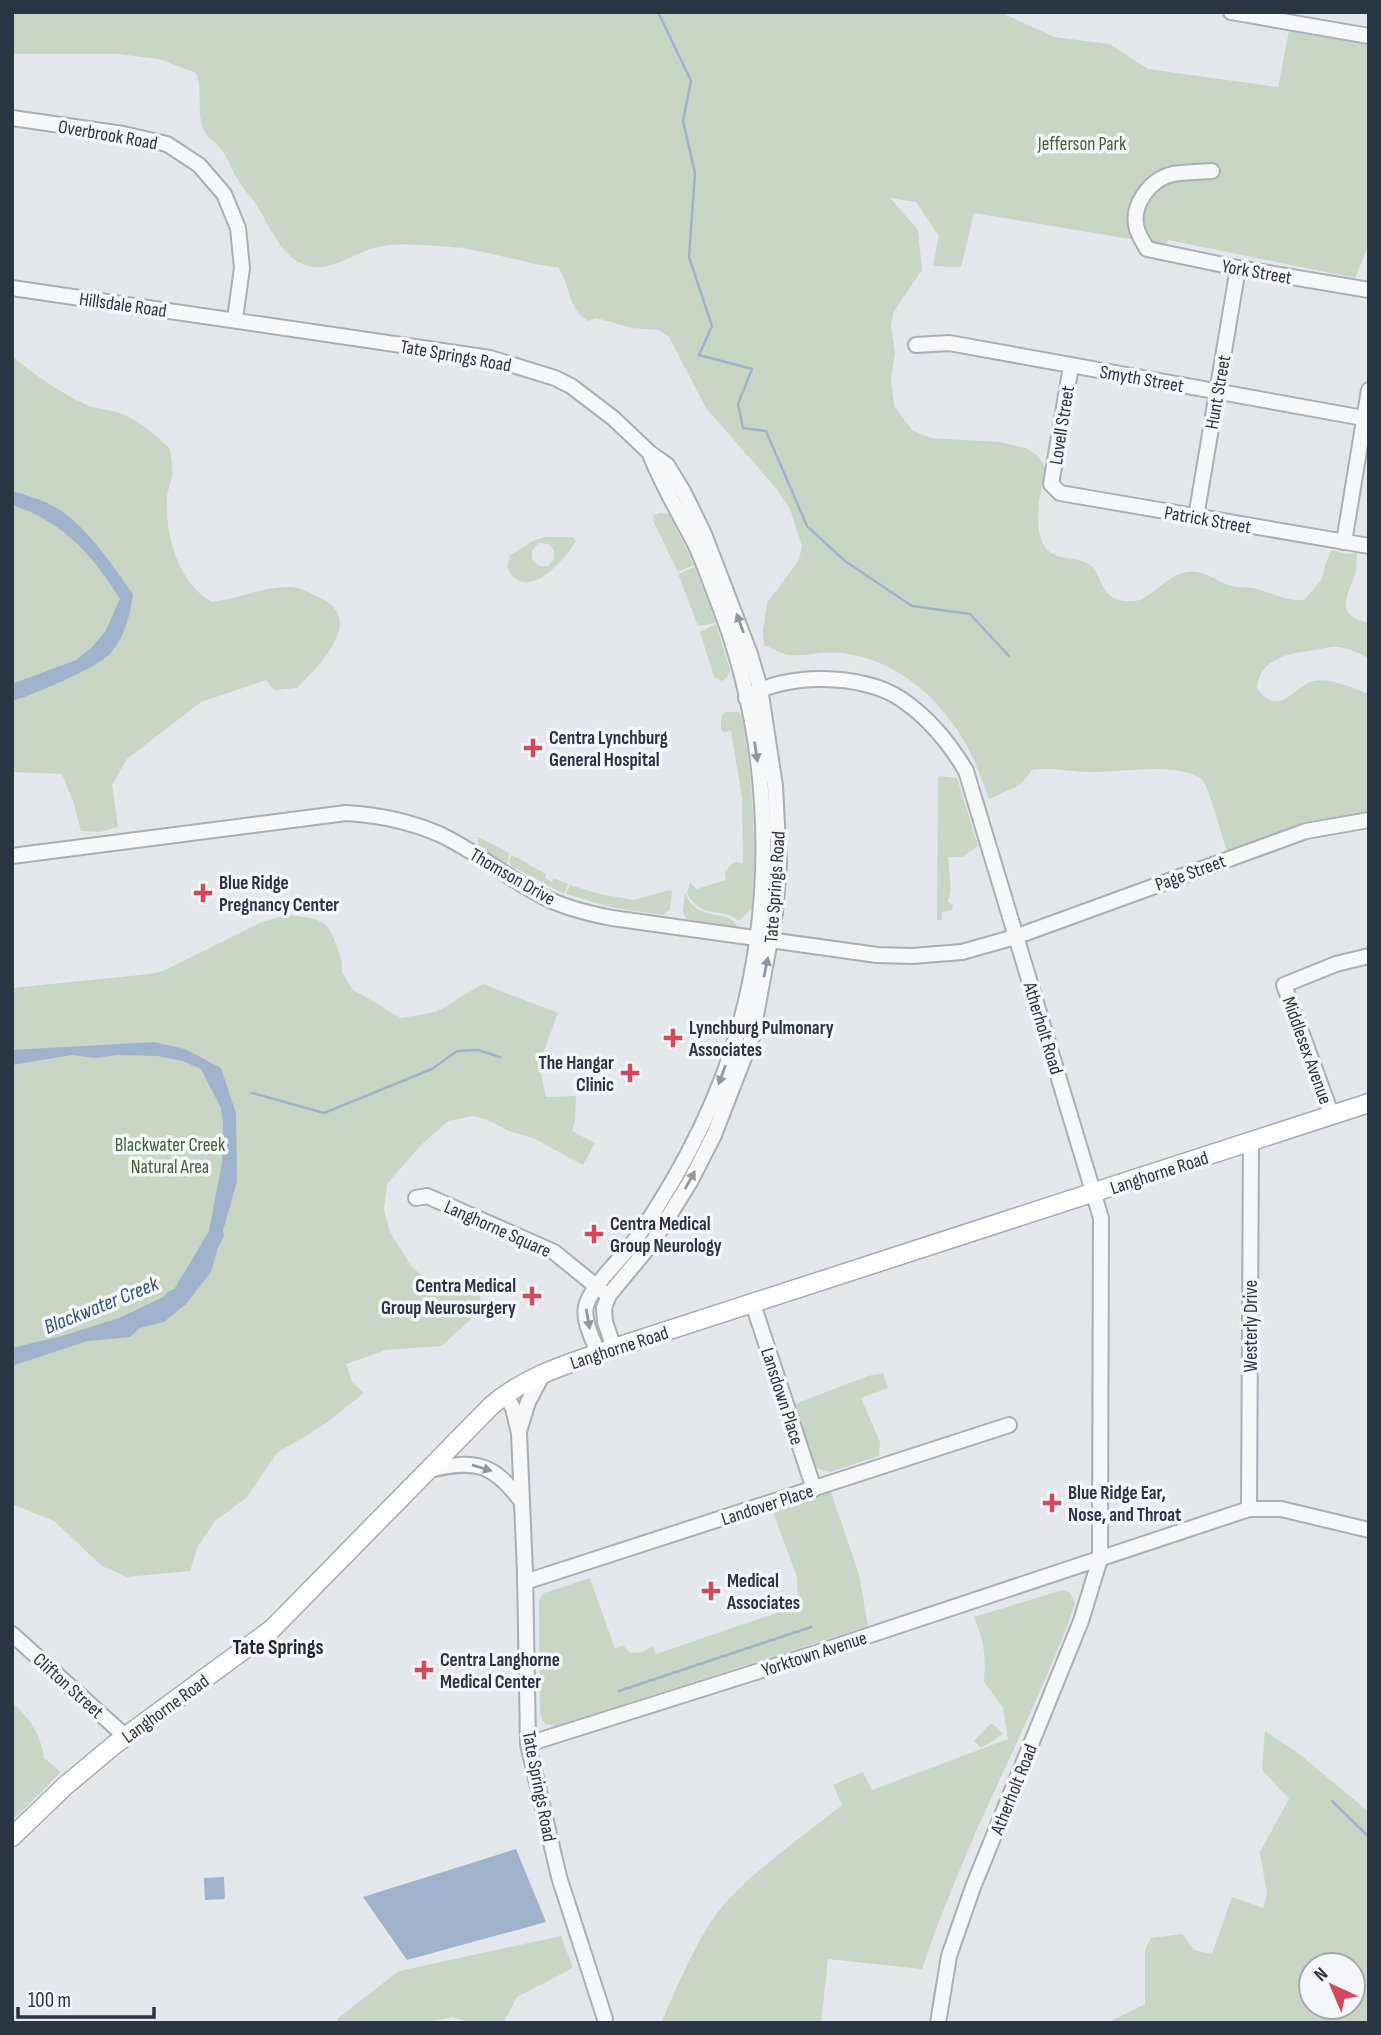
<svg xmlns="http://www.w3.org/2000/svg" width="1381" height="2035" font-family="'Sofia Sans Condensed',sans-serif">
<rect width="100%" height="100%" fill="#e4e7ec"/>
<g fill="#c9d6c5" fill-rule="evenodd">
<path d="M12,12H1000L1054,37L1109,44L1148,69L1278,87L1289,31L1369,43V244L1355,278L1168,240L1166,245L974,213L961,267L933,266L939,236L916,202L890,198L918,230L922,270L893,313L891,326L895,353L891,379L894,406L913,431L931,438L1000,442L1026,448L1038,456L1046,469C1040,489 1029,542 1053,554C1064,560 1078,557 1089,564C1105,577 1098,604 1135,601C1154,599 1168,569 1196,572C1208,573 1220,583 1231,586C1238,588 1245,587 1252,588C1271,592 1285,601 1304,600L1322,579L1325,565L1332,550L1345,554L1357,553C1356,560 1357,569 1355,576C1345,599 1336,615 1369,623V658C1359,654 1347,647 1337,647C1330,646 1322,649 1315,650C1289,653 1258,659 1257,689C1283,719 1291,686 1314,681C1331,677 1353,689 1369,694V815L1325,820L1228,853C1222,838 1210,790 1203,781C1186,761 1116,773 1091,772C1069,772 1056,767 1032,770L1020,785L989,799C983,784 978,768 971,754C946,703 900,660 842,653C825,650 806,657 789,655C781,654 772,648 764,645L763,631L767,603L799,560L802,546L790,509L775,487L706,408L669,337L659,330L633,328L596,318L588,321C565,306 573,286 557,267C550,269 482,251 468,249C458,247 447,247 436,246C417,245 397,242 378,247C358,251 337,268 317,267C283,266 271,227 256,204C252,197 244,191 240,183C233,173 229,160 222,150C215,141 206,138 202,126C197,108 203,91 196,73L159,59L117,54H12Z"/>
<path d="M12,356C35,375 57,391 85,404C95,409 106,409 117,412C139,420 153,433 170,449C171,458 173,468 172,476C171,484 167,491 167,498C165,535 178,583 212,602C238,599 264,586 291,587C302,588 311,594 321,598C366,621 318,666 297,688L274,690L266,680L201,702L127,759L112,785L118,827L100,832L81,831L74,804L62,774L12,772Z"/>
<path d="M660,513L669,514L694,565L678,572L653,521L654,515Z"/>
<path d="M545,537H572L576,541C564,561 525,606 507,567L510,555L533,541ZM539,543L548,544L554,550V559L548,566H539L532,559V550Z"/>
<path d="M695,567L716,623L698,626L678,574Z"/>
<path d="M716,624L730,670L727,677L722,681L714,677L700,632Z"/>
<path d="M725,712H738L742,717C753,781 757,845 752,909L738,921C725,906 701,921 687,893L690,883L697,889L726,880L725,872L734,862L743,863L742,798L731,731L724,732L721,730V717Z"/>
<path d="M938,776L957,778L978,846L962,857H948L951,889L948,902L953,905L952,910L942,912L941,920H937Z"/>
<path d="M478,837L509,853L507,864L478,846V839L476,838Z"/>
<path d="M512,855L546,874L545,878L552,882L554,878L568,884L564,894L511,866L509,860Z"/>
<path d="M570,885L600,894L634,900L669,890L672,891L670,909L663,915L615,908L566,894Z"/>
<path d="M685,892C695,924 732,908 737,927L686,919L683,912Z"/>
<path d="M287,915C318,919 327,916 338,949C341,957 343,962 341,970L352,989L401,1018L436,1012L483,984L558,1013L539,1064L546,1097L576,1096L575,1121L572,1131L595,1143L583,1165L533,1138L509,1131L486,1119L473,1116L448,1121L420,1146L387,1184L384,1210L389,1230L411,1266L433,1285L456,1290L477,1283L481,1301L470,1320L442,1346L386,1350L346,1364L352,1382L364,1393L325,1424L277,1453L246,1498L215,1521L198,1546L190,1571L127,1577L102,1566L54,1521L12,1504V988L150,974L163,971L262,922Z"/>
<path d="M883,1373L888,1388L861,1398L880,1442L879,1456L830,1472L816,1468L795,1404L868,1376Z"/>
<path d="M831,1492L859,1575L868,1626L556,1726L545,1724L540,1714L539,1600L544,1593L590,1578L615,1649L623,1645L630,1653L642,1652L653,1646L656,1654L791,1608L798,1597L797,1577L773,1512Z"/>
<path d="M1063,1590L1070,1593L1075,1604C1041,1700 992,1789 954,1884C942,1912 932,1940 922,1969L828,1959L821,2023H661C678,1985 699,1932 727,1901C761,1865 803,1836 842,1805L833,1785L863,1772L872,1790L1008,1739L1003,1708L984,1682C986,1656 984,1641 974,1617Z"/>
<path d="M12,1702C31,1721 40,1732 44,1758L61,1772L12,1821Z"/>
<path d="M990,1724H993L1003,1734L981,1748L974,1741Z"/>
<path d="M1265,1731L1298,1753L1369,1812V2023H1107L1145,2004V1950L1151,1938L1182,1934L1194,1950L1212,1954L1232,1897L1263,1908L1267,1894L1260,1852L1289,1799L1262,1770ZM1311,1965H1353V2007H1311Z"/>
<path d="M561,1936L573,1968L517,1997L503,2023H470L453,2017L424,2023H337L338,2018L399,1971Z"/>
</g>
<g fill="#9fb4cc">
<path d="M12,491C26,495 40,499 53,506C84,522 113,566 133,594C130,615 125,637 110,654C96,668 33,695 12,701V684L76,660L91,648L105,632L120,599C93,555 62,521 12,505Z"/>
<path d="M154,1042L185,1049L221,1068L236,1113L237,1182L211,1272L186,1304L164,1322L140,1328L130,1337L88,1341L12,1366V1348L62,1336L119,1318L191,1284L206,1266L207,1241L222,1163L223,1124L221,1108L201,1069L183,1061L157,1056L117,1055L95,1058L72,1055L12,1065V1050Z"/>
<path d="M516,1849L546,1922L407,1960L363,1897Z"/>
<path d="M224,1877L225,1899L205,1900L204,1878Z"/>
</g>
<g fill="none" stroke-linecap="round" stroke-linejoin="round">
<g stroke="#9fb4cc" stroke-width="2.5">
<path d="M658,12L691,81L683,121L695,173L689,257L712,326L699,355L752,369L738,404L743,428L766,431L807,526L845,561L912,606L970,614L1009,656"/>
<path d="M252,1093L324,1113L432,1069L457,1051L478,1050L500,1057"/>
<path d="M619,1691L811,1627"/>
<path d="M1332,1801L1369,1837"/>
</g>
<path stroke="#9fb4cc" stroke-width="16" d="M172,1299L180,1295L216,1235"/>
<g stroke="#a9aeb7" stroke-width="18">
<g id="minor">
<path d="M1231,12L1369,36"/>
<path d="M12,118L123,134L167,144L199,165L224,194L238,228L242,268L235,319"/>
<path d="M1212,171C1199,172 1185,172 1173,174C1150,179 1130,206 1137,229C1139,236 1144,243 1147,249L1238,268L1369,290"/>
<path d="M12,288L490,358L555,378L571,386L613,418L650,453L667,465L684,493L704,534L750,654L760,688L775,786L779,864L775,913L752,1037L714,1135L690,1182L652,1243L609,1295L604,1308L605,1322L614,1348"/>
<path d="M916,345L949,343L1369,419"/>
<path d="M1071,366L1051,484L1060,493L1369,546"/>
<path d="M1196,517L1238,268"/>
<path d="M1344,542L1369,390"/>
<path d="M746,698C783,672 863,673 901,699C929,718 949,742 966,771L1101,1218L1100,1559L1081,1621L973,1887L949,1956L938,2023"/>
<path d="M12,856L346,813C379,815 409,821 439,834C478,852 512,882 550,900C570,909 591,914 612,918L877,955L912,956L962,952L1015,937L1306,831L1369,820"/>
<path d="M1332,1116L1284,985L1336,964L1369,956"/>
<path d="M416,1198L427,1196L554,1252L602,1291"/>
<path d="M753,1304L814,1489"/>
<path d="M598,1353C593,1339 581,1318 587,1303C595,1281 625,1256 638,1236C683,1170 720,1098 741,1021C778,882 769,727 715,594C708,576 702,557 693,540C678,511 662,485 650,454"/>
<path d="M505,1394L513,1408L519,1433L525,1572L528,1744L559,1877L605,2019"/>
<path d="M519,1431L528,1402L544,1372"/>
<path d="M429,1470C476,1459 493,1463 522,1502"/>
<path d="M1249,1509L1251,1143"/>
<path d="M525,1582L1009,1425"/>
<path d="M12,1634L126,1737"/>
<path d="M528,1744L819,1652L1249,1509H1281L1369,1530"/>
</g>
</g>
<g stroke="#a3abb8" stroke-width="21">
<path id="major" d="M12,1837L65,1786L114,1745L272,1629L491,1406C527,1375 570,1363 614,1348L1369,1103"/>
</g>
<use href="#minor" stroke="#f7f8fa" stroke-width="14"/>
<use href="#major" stroke="#fff" stroke-width="18"/>
</g>
<defs><path id="oneway-solid" d="M-6-.8H1V-3.2L6.5 0L1 3.2V.8H-6Z" transform="scale(1.75)"/></defs>
<g fill="#9196a0">
<use href="#oneway-solid" transform="translate(740 623) rotate(-110)"/>
<use href="#oneway-solid" transform="translate(756 752) rotate(82)"/>
<use href="#oneway-solid" transform="translate(766 967) rotate(-78)"/>
<use href="#oneway-solid" transform="translate(722 1075) rotate(110)"/>
<use href="#oneway-solid" transform="translate(690 1180) rotate(-61)"/>
<use href="#oneway-solid" transform="translate(588 1319) rotate(80)"/>
<use href="#oneway-solid" transform="translate(482 1468) rotate(17)"/>
</g>
<g fill="#d1495b" stroke="#f4f6f9" stroke-width="2.5">
<path d="M529.5 737.5h7v7h7v7h-7v7h-7v-7h-7v-7h7z"/>
<path d="M199.5 882.5h7v7h7v7h-7v7h-7v-7h-7v-7h7z"/>
<path d="M669.5 1027.5h7v7h7v7h-7v7h-7v-7h-7v-7h7z"/>
<path d="M626.5 1062.5h7v7h7v7h-7v7h-7v-7h-7v-7h7z"/>
<path d="M590.5 1223.5h7v7h7v7h-7v7h-7v-7h-7v-7h7z"/>
<path d="M528.5 1285.5h7v7h7v7h-7v7h-7v-7h-7v-7h7z"/>
<path d="M1048.5 1492.5h7v7h7v7h-7v7h-7v-7h-7v-7h7z"/>
<path d="M707.5 1580.5h7v7h7v7h-7v7h-7v-7h-7v-7h7z"/>
<path d="M420.5 1659.5h7v7h7v7h-7v7h-7v-7h-7v-7h7z"/>
</g>
<g text-anchor="middle" stroke-width="7" stroke-linejoin="round" paint-order="stroke">
<g font-size="19" fill="#2b3445" stroke="#f4f6f9">
<text transform="translate(108 134) rotate(10)" y="7">Overbrook Road</text>
<text transform="translate(1257 271) rotate(10)" y="7">York Street</text>
<text transform="translate(123 304) rotate(8)" y="7">Hillsdale Road</text>
<text transform="translate(456 355) rotate(10)" y="7">Tate Springs Road</text>
<text transform="translate(1142 378) rotate(10)" y="7">Smyth Street</text>
<text transform="translate(1217 392) rotate(-80)" y="7">Hunt Street</text>
<text transform="translate(1061 425) rotate(-81)" y="7">Lovell Street</text>
<text transform="translate(1208 519) rotate(10)" y="7">Patrick Street</text>
<text transform="translate(1190 872) rotate(-20)" y="7">Page Street</text>
<text transform="translate(513 876) rotate(30)" y="7">Thomson Drive</text>
<text transform="translate(774 887) rotate(-86)" y="7">Tate Springs Road</text>
<text transform="translate(1044 1028) rotate(73)" y="7">Atherholt Road</text>
<text transform="translate(1308 1050) rotate(70)" y="7">Middlesex Avenue</text>
<text transform="translate(1159 1172) rotate(-18)" y="7">Langhorne Road</text>
<text transform="translate(498 1228) rotate(24)" y="7">Langhorne Square</text>
<text transform="translate(1250 1326) rotate(-90)" y="7">Westerly Drive</text>
<text transform="translate(619 1347) rotate(-18)" y="7">Langhorne Road</text>
<text transform="translate(783 1396) rotate(72)" y="7">Lansdown Place</text>
<text transform="translate(767 1504) rotate(-18)" y="7">Landover Place</text>
<text transform="translate(814 1653) rotate(-18)" y="7">Yorktown Avenue</text>
<text transform="translate(69 1685) rotate(42)" y="7">Clifton Street</text>
<text transform="translate(165 1708) rotate(-36)" y="7">Langhorne Road</text>
<text transform="translate(540 1786) rotate(79)" y="7">Tate Springs Road</text>
<text transform="translate(1013 1789) rotate(-68)" y="7">Atherholt Road</text>
</g>
<g font-size="19" fill="#3f6138" stroke="#f4f6f9">
<text x="1082" y="150">Jefferson Park</text>
<text x="170" y="1151">Blackwater Creek<tspan x="170" dy="22">Natural Area</tspan></text>
</g>
<g font-size="19" font-weight="bold" fill="#2b3445" stroke="#f4f6f9" text-anchor="start">
<text x="549" y="744">Centra Lynchburg<tspan x="549" dy="22">General Hospital</tspan></text>
<text x="219" y="889">Blue Ridge<tspan x="219" dy="22">Pregnancy Center</tspan></text>
<text x="689" y="1034">Lynchburg Pulmonary<tspan x="689" dy="22">Associates</tspan></text>
<text x="614" y="1069" text-anchor="end">The Hangar<tspan x="614" dy="22">Clinic</tspan></text>
<text x="610" y="1230">Centra Medical<tspan x="610" dy="22">Group Neurology</tspan></text>
<text x="516" y="1292" text-anchor="end">Centra Medical<tspan x="516" dy="22">Group Neurosurgery</tspan></text>
<text x="1068" y="1499">Blue Ridge Ear,<tspan x="1068" dy="22">Nose, and Throat</tspan></text>
<text x="727" y="1587">Medical<tspan x="727" dy="22">Associates</tspan></text>
<text x="440" y="1666">Centra Langhorne<tspan x="440" dy="22">Medical Center</tspan></text>
</g>
<g font-size="21" font-style="italic" fill="#34527a" stroke="#f4f6f9">
<text transform="translate(101 1305) rotate(-22)" y="7">Blackwater Creek</text>
</g>
<g font-size="21" font-weight="bold" fill="#1d2536" stroke="#f4f6f9">
<text x="278" y="1654">Tate Springs</text>
</g>
</g>
<rect width="1381" height="2035" fill="none" stroke="#2b3445" stroke-width="28"/>
<g transform="translate(1332 1986) rotate(316)"><circle r="33" fill="#f4f6f9" stroke="#a4a8b1" stroke-width="2"/>
<path d="M0-5L12 26L0 18L-12 26Z" fill="#d1495b"/>
<text y="-10" font-size="19" font-weight="bold" text-anchor="middle" fill="#2b3445">N</text>
</g>
<path d="M18 2007v10h136v-10" fill="none" stroke="#2b3445" stroke-width="3.5"/>
<text x="28" y="2007" font-size="21" fill="#2b3445" stroke="#f4f6f9" stroke-width="5" paint-order="stroke">100 m</text>
</svg>
